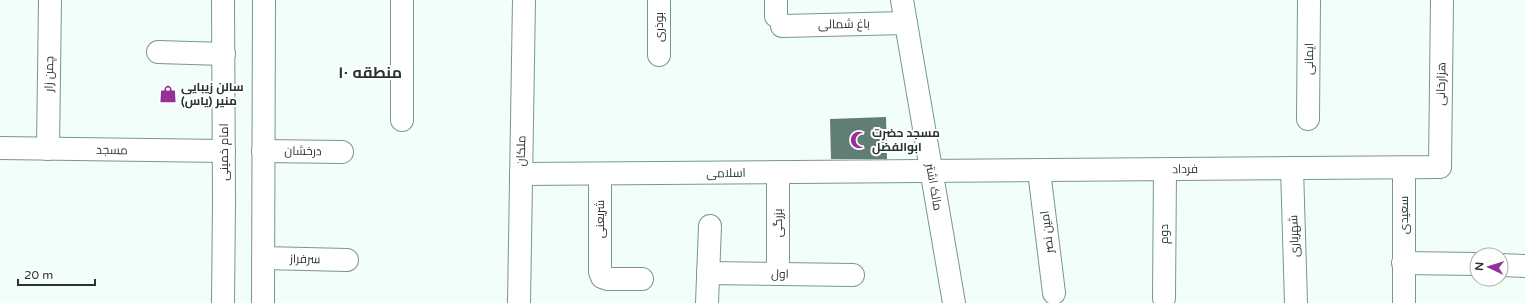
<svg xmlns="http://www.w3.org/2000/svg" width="1525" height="303" font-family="'Varela Round',Cairo,sans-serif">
<rect width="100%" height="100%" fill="#f1fefa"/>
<path fill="#617e76" d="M886,117L887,159H831L830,119Z"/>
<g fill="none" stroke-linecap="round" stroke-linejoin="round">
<g stroke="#79978f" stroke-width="24">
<g id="minor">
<path d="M776,0V16"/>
<path d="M782,26L906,23"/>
<path d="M158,52L224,54"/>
<path d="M659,55V0"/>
<path d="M1308,119L1309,0"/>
<path d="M402,120V0"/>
<path d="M0,148L224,151"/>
<path d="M48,149L50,0"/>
<path d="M263,151L342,152"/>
<path d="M1292,168L1296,303"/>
<path d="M1039,171L1054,293"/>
<path d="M778,172V274"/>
<path d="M521,174L1440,167L1442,0"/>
<path d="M600,174V272L602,277L608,279H642"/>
<path d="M263,258L347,260"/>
<path d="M1403,263L1477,264"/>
<path d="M1501,265L1525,266"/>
<path d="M708,273L853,275"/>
<path d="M1164,298L1165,170"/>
<path d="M519,303L524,0"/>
<path d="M707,303L710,226"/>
<path d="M1404,303V168"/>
</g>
</g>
<g stroke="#79978f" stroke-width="24">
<g id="major">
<path d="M902,0L954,303"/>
<path d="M223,303L224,202L223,0"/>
<path d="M263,303L264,0"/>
</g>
</g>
<use href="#minor" stroke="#fff" stroke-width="22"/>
<use href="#major" stroke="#fff" stroke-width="22"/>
</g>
<defs>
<g id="shop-bare" transform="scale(1.38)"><path d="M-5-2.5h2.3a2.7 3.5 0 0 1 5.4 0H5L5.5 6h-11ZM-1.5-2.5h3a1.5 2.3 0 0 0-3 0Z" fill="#943198" stroke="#fff" stroke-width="2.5" paint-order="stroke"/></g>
<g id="mosque-bare" transform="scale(1.38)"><path d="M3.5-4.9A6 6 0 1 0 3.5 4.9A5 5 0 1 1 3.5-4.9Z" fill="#943198" stroke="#fff" stroke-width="2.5" paint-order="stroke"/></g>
</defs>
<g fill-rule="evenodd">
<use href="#shop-bare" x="168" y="94"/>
<use href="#mosque-bare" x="859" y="140"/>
</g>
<g text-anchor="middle" stroke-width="4" stroke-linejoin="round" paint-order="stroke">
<g font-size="12" fill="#293532" stroke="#fff">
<text transform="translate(844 24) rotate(-1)" y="4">باغ شمالی</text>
<text transform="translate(659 27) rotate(-90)" y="4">بوذری</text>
<text transform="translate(1309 59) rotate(-89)" y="4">ایمانی</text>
<text transform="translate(49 74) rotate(-89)" y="4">چمن زار</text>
<text transform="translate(1441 84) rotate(-89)" y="4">هزارخانی</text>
<text transform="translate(112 150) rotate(1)" y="4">مسجد</text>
<text transform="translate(303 151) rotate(1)" y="4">درخشان</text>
<text transform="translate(521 151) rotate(-89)" y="4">ملکان</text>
<text transform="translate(224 152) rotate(-90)" y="4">امام خمینی</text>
<text transform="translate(1185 169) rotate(-1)" y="4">فرداد</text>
<text transform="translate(726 173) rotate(-1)" y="4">اسلامی</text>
<text transform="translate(934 187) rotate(80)" y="4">مالک اشتر</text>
<text transform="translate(1404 215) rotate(-90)" y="4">سعیدی</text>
<text transform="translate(600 219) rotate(-90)" y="4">شریعنی</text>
<text transform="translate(778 223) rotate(-90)" y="4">بزرگی</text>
<text transform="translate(1047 232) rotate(-97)" y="4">امین نصر</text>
<text transform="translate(1164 234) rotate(-90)" y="4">دوم</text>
<text transform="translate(1294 236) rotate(-92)" y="4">شهریاری</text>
<text transform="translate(305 259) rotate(1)" y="4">سرفراز</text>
<text transform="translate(780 274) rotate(1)" y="4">اول</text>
</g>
<g font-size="12" font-weight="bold" fill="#293532" stroke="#fff" text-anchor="start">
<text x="181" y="91">سالن زیبایی<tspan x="181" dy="14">منیر (یاس)</tspan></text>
<text x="872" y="137">مسجد حضرت<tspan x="872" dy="14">ابوالفضل</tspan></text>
</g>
<g font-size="16" font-weight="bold" fill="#293532" stroke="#fff">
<text x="370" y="78">منطقه ۱۰</text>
</g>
</g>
<g transform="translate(1489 267) rotate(274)"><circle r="19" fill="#ffffff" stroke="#a9aead"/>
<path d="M0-3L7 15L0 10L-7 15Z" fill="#943198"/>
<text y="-6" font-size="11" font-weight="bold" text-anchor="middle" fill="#293532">N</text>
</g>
<path d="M18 279v6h77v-6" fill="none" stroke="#293532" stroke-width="2"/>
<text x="24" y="279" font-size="12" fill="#293532" stroke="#ffffff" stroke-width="3" paint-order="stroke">20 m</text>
</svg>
